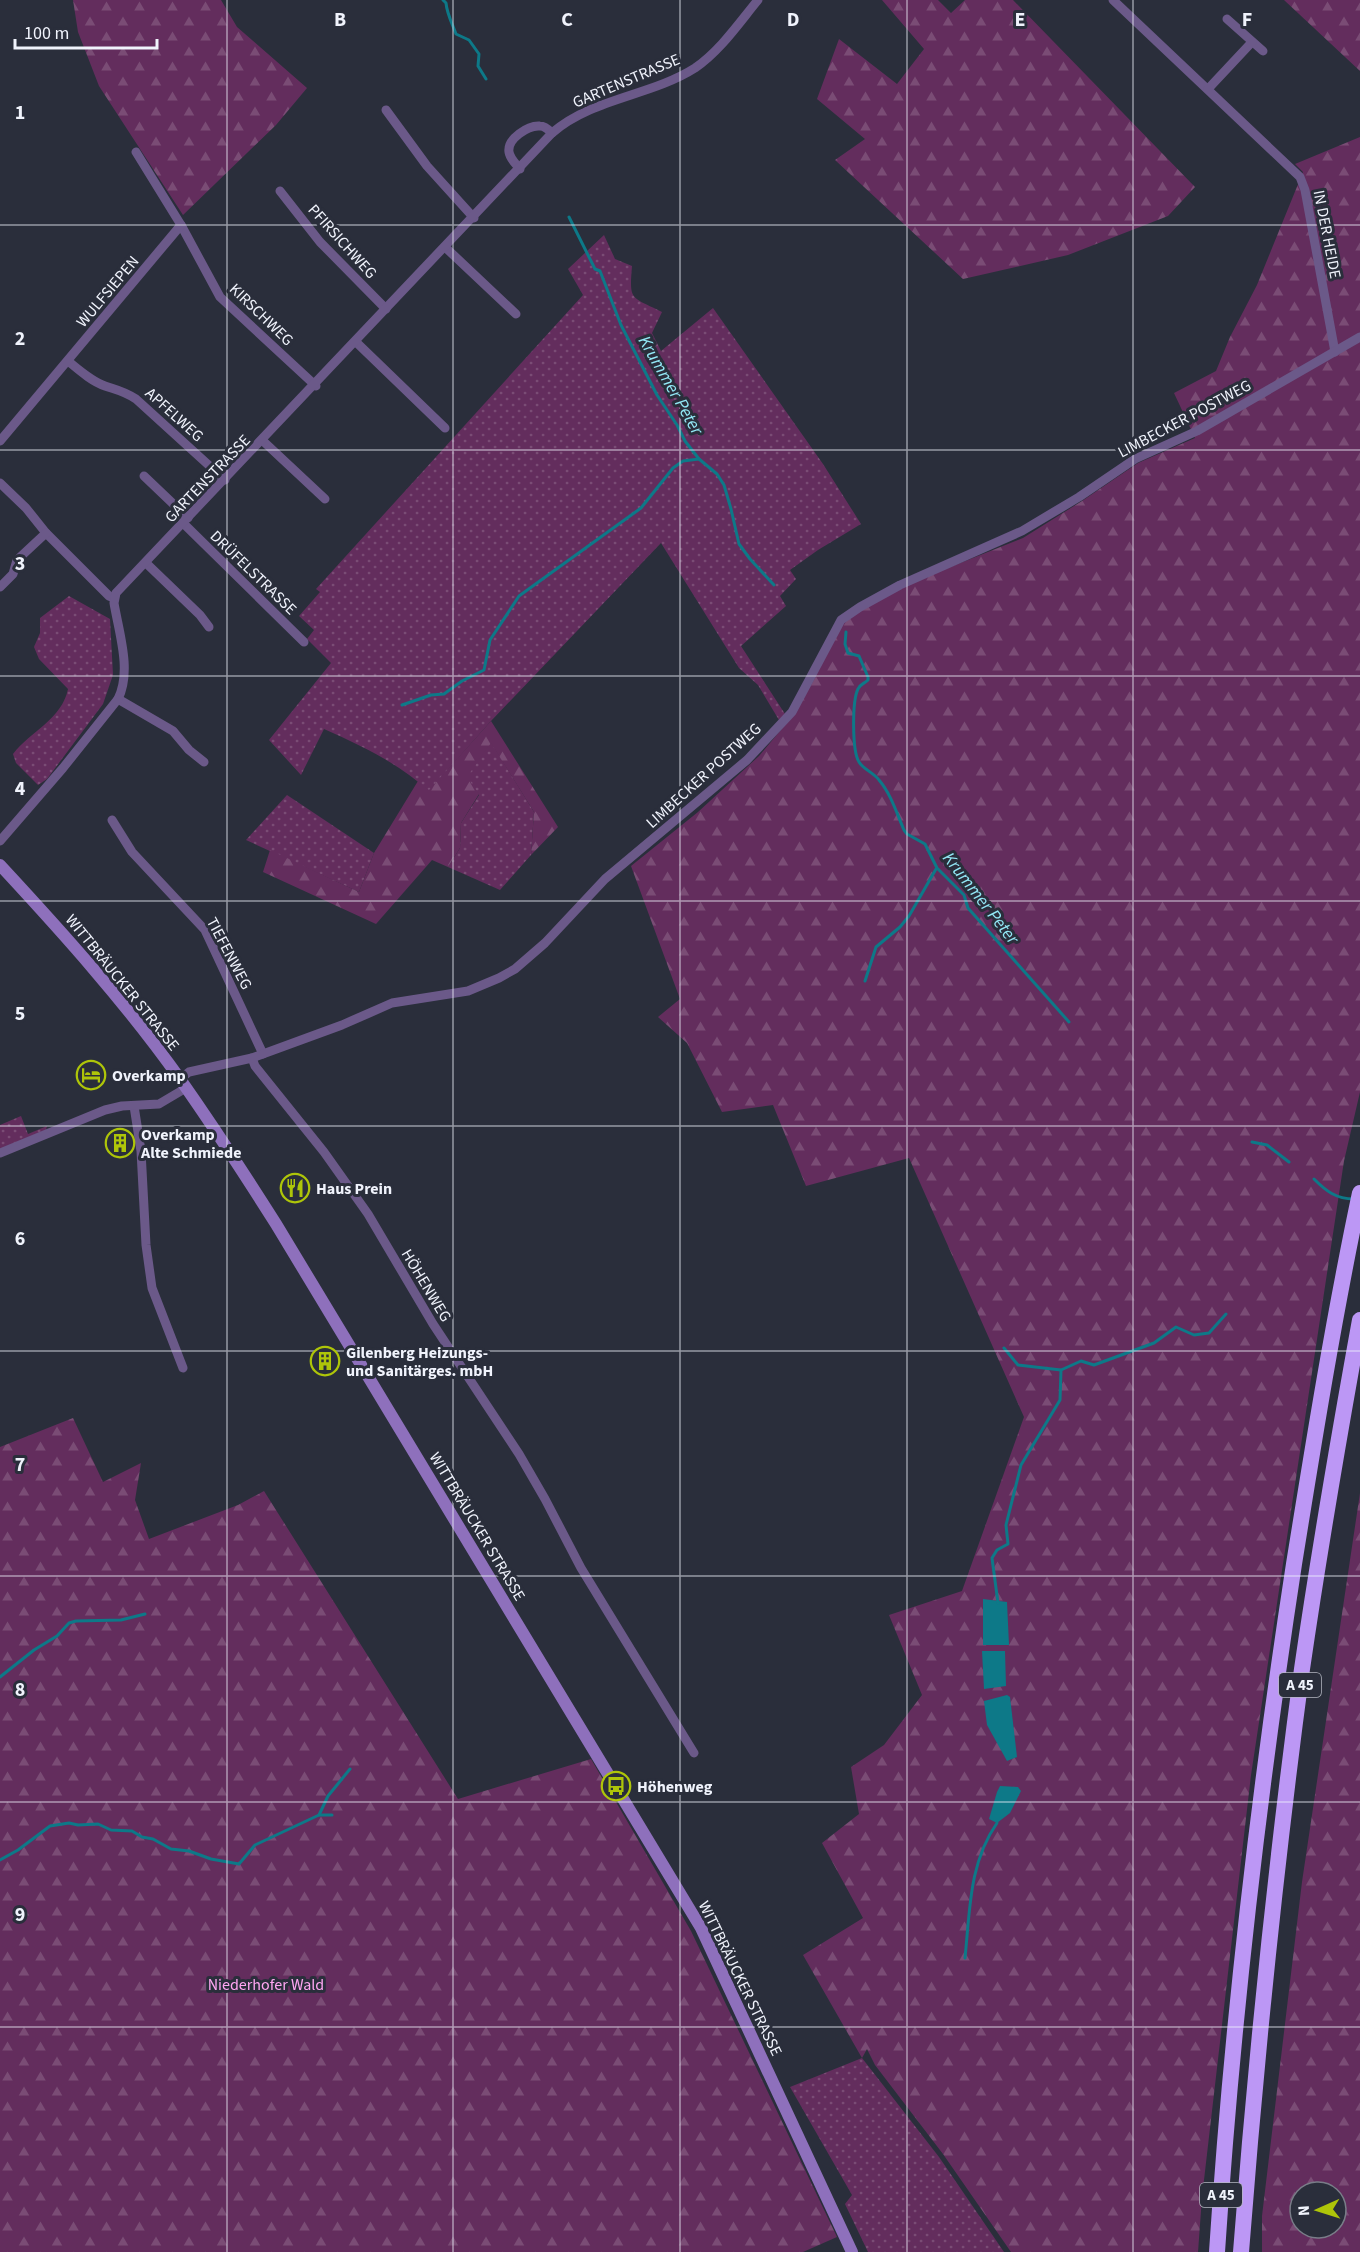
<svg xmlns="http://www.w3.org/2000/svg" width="1360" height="2252" font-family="'Source Sans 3',sans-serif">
<defs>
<pattern id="grass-dots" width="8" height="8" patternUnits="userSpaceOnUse" patternTransform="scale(1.5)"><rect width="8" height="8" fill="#632d5d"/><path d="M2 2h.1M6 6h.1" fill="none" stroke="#7a4c75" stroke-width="1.8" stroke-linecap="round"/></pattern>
<pattern id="forest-firs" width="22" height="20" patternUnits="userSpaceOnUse" patternTransform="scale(1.5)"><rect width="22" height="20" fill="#632d5d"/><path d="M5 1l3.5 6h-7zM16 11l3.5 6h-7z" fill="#7a4c75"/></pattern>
</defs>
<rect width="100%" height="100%" fill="#2a2e3b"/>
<g fill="url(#grass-dots)">
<path d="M604,235L615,259L632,266C629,302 631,296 662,312L652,333L661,351L713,308L823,464L861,524L818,550L790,570L796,579L780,596L786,606L741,646L785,714L779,720L758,685L739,668L661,543L491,721L429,791C398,763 362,746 324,729L301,775L269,740L331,663L307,639L314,630L299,616L320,592L316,589L583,295L568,269Z"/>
<path d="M69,596L110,619L113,675L103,704L47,779L38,785L16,763L13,754C31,731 62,719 68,689L39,659L34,647L40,633V618Z"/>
<path d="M491,742L534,812L531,855L500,890L448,867L460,848L461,823L479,795L466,777Z"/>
<path d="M287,795L374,853L359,892L246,840Z"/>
<path d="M21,1116L28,1134L47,1126L46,1130L0,1149V1125Z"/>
<path d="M862,2058L939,2157L1004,2252H868L845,2204L852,2195L790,2087Z"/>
</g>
<g fill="url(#forest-firs)" fill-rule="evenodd">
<path d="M73,0H221L237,27L307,88L276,125L183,215L99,86L78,32Z"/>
<path d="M882,0H938L951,13L965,0H1013L1195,187L1168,216L1068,255L963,279L835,160L865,139L817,99L839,39L897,84L924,49Z"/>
<path d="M1284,0H1360V71Z"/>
<path d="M1360,137V1092L1344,1161L1251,1775L1202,2197L1198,2252H1011L943,2154L875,2065L867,2049L862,2058L803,1955L863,1918L822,1843L859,1814L851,1767L884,1745L922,1695L889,1615L962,1591L1024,1417L909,1158L806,1186L773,1105L722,1112L687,1043L658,1017L680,999L631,866L698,812L759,756L795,713L843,620L900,587L1023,538L1082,501L1138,463L1195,438L1174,393L1216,371L1230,337L1257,285L1303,172L1295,164Z"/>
<path d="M491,721L558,827L531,855L534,812L491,743L467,777L479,794L461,823L460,848L448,867L432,860L376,924L263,872L270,850L359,892L374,853L418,781L429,790Z"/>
<path d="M73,1418L103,1482L141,1463L135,1500L149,1539L238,1505L264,1491L458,1799L591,1759L691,1931L837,2237L803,2252H0V1447Z"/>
<path d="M1360,1493V2252H1262V2216L1302,1882ZM1300,2192H1336V2228H1300Z"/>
</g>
<g fill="#0d7988">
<path d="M983,1599L1007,1602L1009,1645H983Z"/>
<path d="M982,1651H1005L1006,1686L984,1689Z"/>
<path d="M1007,1695L1010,1697L1017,1757L1007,1761L987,1725L984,1701Z"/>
<path d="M1000,1786L1018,1787L1021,1791L1010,1813L997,1823L989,1819L997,1792Z"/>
</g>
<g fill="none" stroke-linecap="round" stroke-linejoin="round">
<g stroke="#0d7988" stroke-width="3">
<path d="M443,0L446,3C447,14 452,23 456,34L469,40L479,54L478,66L486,79"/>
<path d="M569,217L595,269L600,271L621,325L657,395L677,425L685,441L699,459L717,474L724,485L731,509L739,544L750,559L774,585"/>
<path d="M846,632L845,644L848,653L859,656L868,677V680C864,684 860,684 858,689C852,701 852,751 859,762C863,769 874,773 879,780C891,794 897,814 904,830L907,834L925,844L937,868L964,895L968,908L1069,1022"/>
<path d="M402,705L431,695L444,694L462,681L484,670L490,640L519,596L641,508L673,468L683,461L699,459"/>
<path d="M865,981L876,947L900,927L909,916L936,869"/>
<path d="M1252,1142L1267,1145L1289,1162"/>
<path d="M1314,1179C1326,1191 1336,1199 1354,1199"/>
<path d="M1004,1348L1018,1365L1061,1370"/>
<path d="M998,1603L992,1558L997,1550L1008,1544L1006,1525L1021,1465L1060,1400L1061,1370L1081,1361L1094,1365L1154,1343L1176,1327L1194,1335L1209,1333L1226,1314"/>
<path d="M0,1677L34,1650L57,1636L69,1623L76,1621L121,1620L145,1614"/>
<path d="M319,1815H332"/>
<path d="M0,1860L18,1850L50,1826L69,1823L78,1825L98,1824L111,1830L132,1831L142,1837L153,1839L171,1849L189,1851L211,1859L239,1864L255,1845L319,1815L328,1796L350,1769"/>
<path d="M965,1958C970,1910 969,1863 997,1823"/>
</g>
<g stroke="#6b5989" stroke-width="9">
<path d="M1113,0L1300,177L1305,190L1335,352"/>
<path d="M1227,19L1263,51"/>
<path d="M1208,89L1252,42"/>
<path d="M386,110L427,166L474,218"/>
<path d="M136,152L181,225L220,297L316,386"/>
<path d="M520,169C516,164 510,159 509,152C507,139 528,125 540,126C545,126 549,130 552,133"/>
<path d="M280,191L320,242L386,309"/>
<path d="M446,248L516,314"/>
<path d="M356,342L445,428"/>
<path d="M68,361C79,370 91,381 105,386C117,390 124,391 136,399L225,480"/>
<path d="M0,441L181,225"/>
<path d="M263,441L325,499"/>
<path d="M144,476L188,518"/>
<path d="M0,483L26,508L46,533L109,596L114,598"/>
<path d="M183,523L304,642"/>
<path d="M146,563L200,615L209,627"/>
<path d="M0,587L13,574L17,560L46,533"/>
<path d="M118,699L173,731L189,750L204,762"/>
<path d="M112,820L132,852L205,930L263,1054"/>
<path d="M0,841L63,768L118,699C132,671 119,633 114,603L116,593L552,133C592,98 651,96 695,68C720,51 739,23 758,0"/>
<path d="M252,1058L255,1066L324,1152L368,1214L433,1324L519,1454L545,1499L581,1568L694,1753"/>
<path d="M180,1079L189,1072L252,1058L342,1025L392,1003L468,991L499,978L515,969L545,943L605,879L747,760L792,712L841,620L860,607L900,585L1022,531L1079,497L1135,459L1197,431L1360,337"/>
<path d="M134,1106L141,1151L146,1245L152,1288L183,1368"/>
<path d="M0,1153L105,1110L122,1106L159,1104L186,1088"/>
</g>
<path stroke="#8e70bc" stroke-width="12" d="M0,865C63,933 126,1003 180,1079C213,1126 245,1175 276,1224L701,1928L852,2252"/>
<g stroke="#bc97f5" stroke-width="16">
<path d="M1217,2252C1232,2022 1259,1792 1294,1564C1314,1440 1334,1316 1360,1193"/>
<path d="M1241,2252C1256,2057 1276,1863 1302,1669C1319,1552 1339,1436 1360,1320"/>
</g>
</g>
<path fill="none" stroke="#f0f3fc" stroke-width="1.5" stroke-opacity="0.55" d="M227,0V2252M453,0V2252M680,0V2252M907,0V2252M1133,0V2252M0,225H1360M0,450H1360M0,676H1360M0,901H1360M0,1126H1360M0,1351H1360M0,1576H1360M0,1802H1360M0,2027H1360"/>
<defs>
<g id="hotel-ring" transform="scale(1.5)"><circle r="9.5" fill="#2a2e3b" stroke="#aec509" stroke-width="1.5"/><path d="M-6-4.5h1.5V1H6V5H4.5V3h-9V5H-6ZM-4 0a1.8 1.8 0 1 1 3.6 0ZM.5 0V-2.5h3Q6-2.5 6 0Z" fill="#aec509"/></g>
<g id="building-ring" transform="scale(1.5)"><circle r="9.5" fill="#2a2e3b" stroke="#aec509" stroke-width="1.5"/><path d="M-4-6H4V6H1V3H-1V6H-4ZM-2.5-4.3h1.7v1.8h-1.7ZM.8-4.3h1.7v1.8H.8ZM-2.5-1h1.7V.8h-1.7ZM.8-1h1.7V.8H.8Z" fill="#aec509"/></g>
<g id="restaurant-ring" transform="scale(1.5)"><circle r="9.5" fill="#2a2e3b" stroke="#aec509" stroke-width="1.5"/><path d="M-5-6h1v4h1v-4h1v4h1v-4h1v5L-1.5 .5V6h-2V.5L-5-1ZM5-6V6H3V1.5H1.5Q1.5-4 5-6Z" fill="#aec509"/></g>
<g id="bus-ring" transform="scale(1.5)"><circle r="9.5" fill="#2a2e3b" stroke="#aec509" stroke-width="1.5"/><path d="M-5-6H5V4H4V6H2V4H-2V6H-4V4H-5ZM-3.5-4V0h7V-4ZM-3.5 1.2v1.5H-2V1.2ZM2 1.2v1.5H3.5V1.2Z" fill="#aec509"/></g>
</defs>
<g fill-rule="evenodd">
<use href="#hotel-ring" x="91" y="1075"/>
<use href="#building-ring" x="120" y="1143"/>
<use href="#restaurant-ring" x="295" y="1188"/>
<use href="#building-ring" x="325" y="1361"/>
<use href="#bus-ring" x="616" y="1786"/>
</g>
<g text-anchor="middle" stroke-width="6" stroke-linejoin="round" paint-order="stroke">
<g fill="#2a2e3b" stroke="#b5b8c2" stroke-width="1.5">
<rect x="1279" y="1673" width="42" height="24" rx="4.5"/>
<rect x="1200" y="2183" width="42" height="24" rx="4.5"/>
</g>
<g font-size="15" font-weight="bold" fill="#f0f3fc">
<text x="1300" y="1690">A 45</text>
<text x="1221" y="2200">A 45</text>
</g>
<g font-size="16" fill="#f0f3fc" stroke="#2a2e3b">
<text transform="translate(626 80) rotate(-23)" y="6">GARTENSTRASSE</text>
<text transform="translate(1328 234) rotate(79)" y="6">IN DER HEIDE</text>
<text transform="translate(343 241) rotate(48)" y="6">PFIRSICHWEG</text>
<text transform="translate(107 291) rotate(-50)" y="6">WULFSIEPEN</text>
<text transform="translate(262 314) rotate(44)" y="6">KIRSCHWEG</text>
<text transform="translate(175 414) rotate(42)" y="6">APFELWEG</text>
<text transform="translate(1184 418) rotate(-28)" y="6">LIMBECKER POSTWEG</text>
<text transform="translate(207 478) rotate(-46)" y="6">GARTENSTRASSE</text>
<text transform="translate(254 572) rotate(44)" y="6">DRÜFELSTRASSE</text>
<text transform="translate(703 775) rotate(-42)" y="6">LIMBECKER POSTWEG</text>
<text transform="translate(230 953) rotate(62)" y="6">TIEFENWEG</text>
<text transform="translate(123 982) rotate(51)" y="6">WITTBRÄUCKER STRASSE</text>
<text transform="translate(427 1285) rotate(59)" y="6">HÖHENWEG</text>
<text transform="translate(478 1526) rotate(59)" y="6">WITTBRÄUCKER STRASSE</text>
<text transform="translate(741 1978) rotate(64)" y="6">WITTBRÄUCKER STRASSE</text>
</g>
<g font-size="16" font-weight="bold" fill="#f0f3fc" stroke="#2a2e3b" text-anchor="start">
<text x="112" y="1081">Overkamp</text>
<text x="141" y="1140">Overkamp<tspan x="141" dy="18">Alte Schmiede</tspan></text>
<text x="316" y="1194">Haus Prein</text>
<text x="346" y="1358">Gilenberg Heizungs-<tspan x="346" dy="18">und Sanitärges. mbH</tspan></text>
<text x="637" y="1792">Höhenweg</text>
</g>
<g font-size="16" fill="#ffa6f3" stroke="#2a2e3b">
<text x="266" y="1990">Niederhofer Wald</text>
</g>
<g font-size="18" font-style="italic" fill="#93e8f6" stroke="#2a2e3b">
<text transform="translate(671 385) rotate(60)" y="6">Krummer Peter</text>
<text transform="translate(981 898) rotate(52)" y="6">Krummer Peter</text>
</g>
</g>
<g font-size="20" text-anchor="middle" font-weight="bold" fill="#f0f3fc" stroke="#2a2e3b" stroke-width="6" stroke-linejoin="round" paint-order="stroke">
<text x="340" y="26">B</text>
<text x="567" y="26">C</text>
<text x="793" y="26">D</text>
<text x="1020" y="26">E</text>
<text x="1247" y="26">F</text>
<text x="20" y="119">1</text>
<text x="20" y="345">2</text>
<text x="20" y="570">3</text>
<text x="20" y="795">4</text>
<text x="20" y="1020">5</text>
<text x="20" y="1245">6</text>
<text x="20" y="1471">7</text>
<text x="20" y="1696">8</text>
<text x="20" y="1921">9</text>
</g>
<g transform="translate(1318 2210) rotate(267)"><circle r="28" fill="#2a2e3b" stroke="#797d88" stroke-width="1.5"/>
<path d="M0-4.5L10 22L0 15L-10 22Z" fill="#aec509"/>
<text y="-9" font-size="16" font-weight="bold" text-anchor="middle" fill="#f0f3fc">N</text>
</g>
<path d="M15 39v9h142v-9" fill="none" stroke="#f0f3fc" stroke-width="3"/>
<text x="24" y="39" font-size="18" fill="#f0f3fc" stroke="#2a2e3b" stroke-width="4.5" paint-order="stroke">100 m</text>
</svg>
